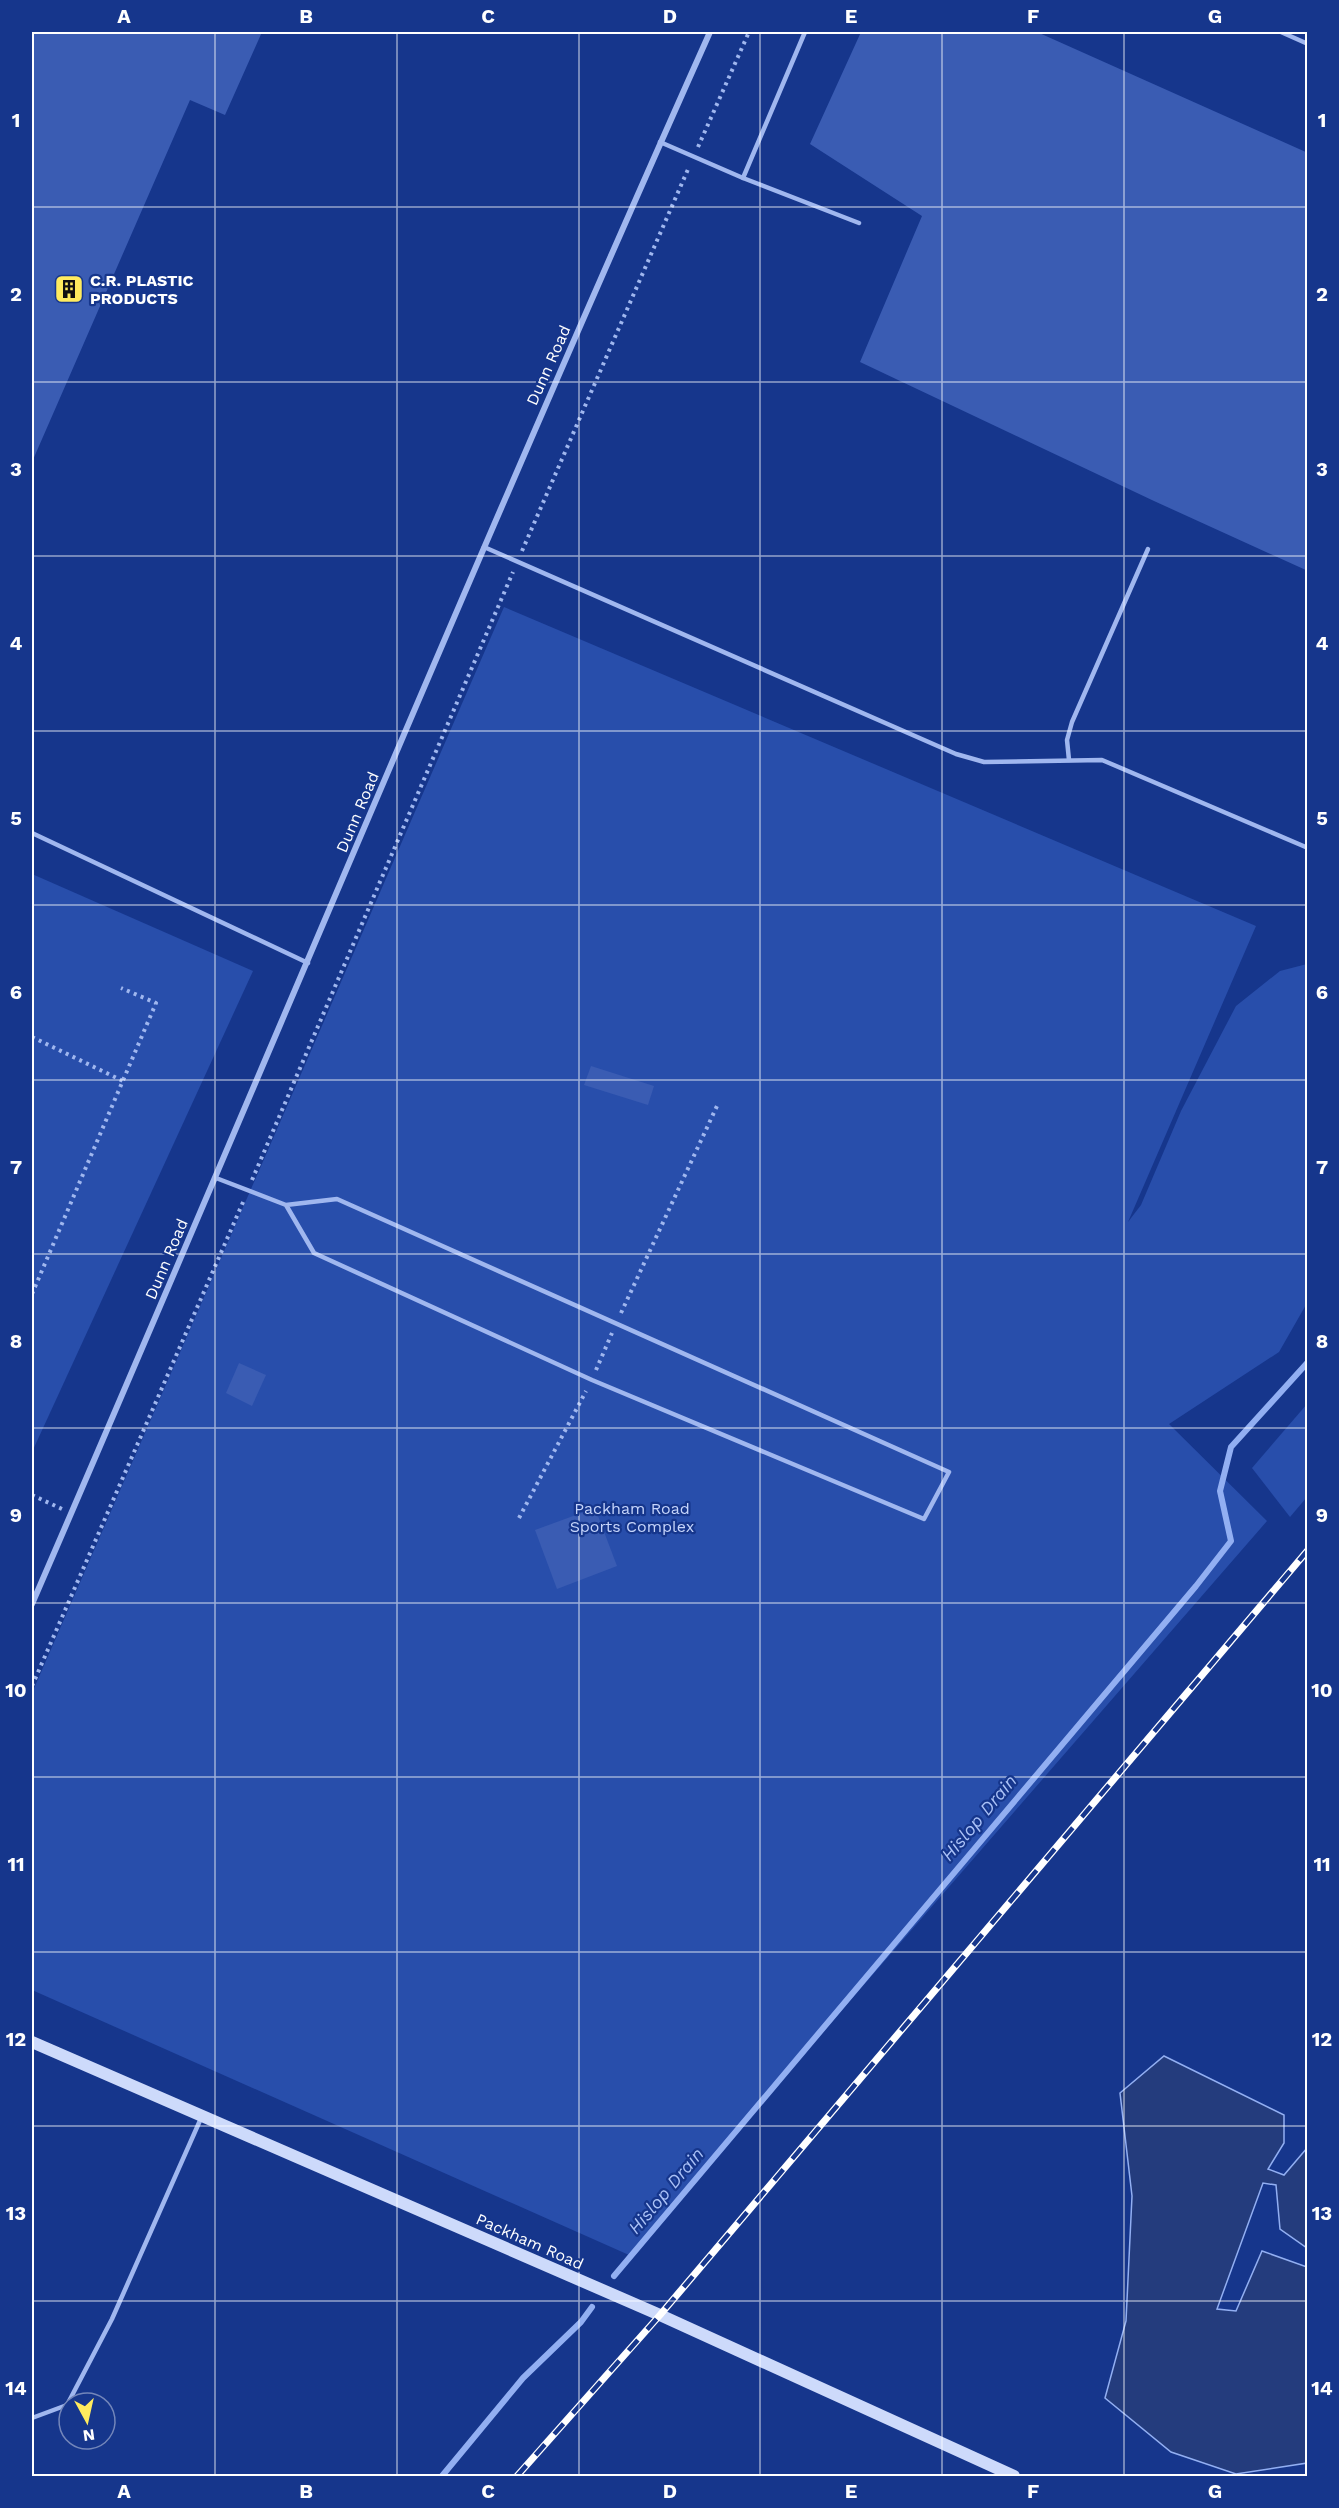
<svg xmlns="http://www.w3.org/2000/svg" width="1339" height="2508" font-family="'Work Sans',sans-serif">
<rect width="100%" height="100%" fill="#16368c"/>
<g fill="#284eab">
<path d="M504,607L1256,926L1128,1222L1141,1205L1181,1111L1236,1006L1280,971L1307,964V1303L1279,1352L1169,1424L1267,1521L629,2255L32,1990V1693Z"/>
<path d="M32,874L253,971L32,1452Z"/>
<path d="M1307,1404V1497L1290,1517L1252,1468Z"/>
</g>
<path fill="#243c7d" stroke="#92aff2" stroke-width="1.5" d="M1164,2056L1284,2115V2143L1268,2169L1284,2175L1307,2148V2248L1280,2229L1276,2185L1263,2183L1217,2309L1236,2311L1262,2251L1307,2267V2463L1236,2474L1171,2452L1105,2398L1126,2321L1132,2196L1120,2093Z"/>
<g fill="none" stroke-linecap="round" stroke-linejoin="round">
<g stroke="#92aff2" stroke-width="6">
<path d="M614,2276L1196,1586L1231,1541L1220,1491L1231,1447L1308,1362"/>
<path d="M442,2476L523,2378L581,2322L592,2307"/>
</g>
</g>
<g fill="#3a5cb3">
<path d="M32,32H262L225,115L190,100L32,462Z"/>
<path d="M861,32H1037L1308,153V571L1154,501L860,362L922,216L810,144Z"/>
<path d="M591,1066L654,1086L648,1105L584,1085Z"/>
<path d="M239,1363L266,1375L252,1406L226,1393Z"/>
<path d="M595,1508L617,1566L557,1589L535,1530Z"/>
</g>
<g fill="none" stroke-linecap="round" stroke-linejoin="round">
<g stroke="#a0b7ef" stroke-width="4" stroke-dasharray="3 4.5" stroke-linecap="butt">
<path d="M698,147L749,32"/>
<path d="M522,551L689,167"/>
<path d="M32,1037L123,1081"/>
<path d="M252,1180L513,572"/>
<path d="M32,1294L156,1003L121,988"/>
<path d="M621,1313L717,1106"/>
<path d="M596,1370L612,1333"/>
<path d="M32,1495L62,1509"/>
<path d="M519,1518L586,1391"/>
<path d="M32,1686L244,1200"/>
</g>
<g stroke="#a0b7ef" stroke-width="4.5">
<path d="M1281,32L1308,44"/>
<path d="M660,142L743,178L859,223"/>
<path d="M743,178L805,32"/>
<path d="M484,547L956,754L984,762L1102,760L1308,848"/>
<path d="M1069,760L1067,740L1072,722L1148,549"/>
<path d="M32,833L308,963"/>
<path d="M216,1178L286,1205L337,1199L949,1472L924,1519L592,1380L314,1253L286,1205"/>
<path d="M32,2418L67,2405L112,2319L202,2116"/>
</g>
<path stroke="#a0b7ef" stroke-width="6" d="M32,1604C259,1080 477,553 710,32"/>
<path stroke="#cddafb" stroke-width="12" d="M32,2042L660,2315L1014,2476"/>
<g stroke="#fff" stroke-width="7">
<path id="rail" d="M517,2476L660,2315L1308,1550"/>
</g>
<use href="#rail" stroke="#16368c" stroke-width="4.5" stroke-dasharray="14" stroke-linecap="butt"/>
</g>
<path fill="none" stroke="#fff" stroke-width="1.5" stroke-opacity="0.55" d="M215,32V2476M397,32V2476M579,32V2476M760,32V2476M942,32V2476M1124,32V2476M32,207H1308M32,382H1308M32,556H1308M32,731H1308M32,905H1308M32,1080H1308M32,1254H1308M32,1428H1308M32,1603H1308M32,1777H1308M32,1952H1308M32,2126H1308M32,2301H1308"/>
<defs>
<g id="building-square" transform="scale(1.5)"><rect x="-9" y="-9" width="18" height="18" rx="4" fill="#ffeb5e" stroke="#16368c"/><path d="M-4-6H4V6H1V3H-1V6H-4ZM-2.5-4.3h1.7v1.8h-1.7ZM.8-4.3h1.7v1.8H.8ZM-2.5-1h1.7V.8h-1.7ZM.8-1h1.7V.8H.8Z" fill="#111"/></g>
</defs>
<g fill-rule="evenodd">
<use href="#building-square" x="69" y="289"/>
</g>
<g text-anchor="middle" stroke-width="4.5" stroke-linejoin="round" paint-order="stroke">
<g font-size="16" font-weight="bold" fill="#fff" stroke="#16368c" text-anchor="start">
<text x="90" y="286">C.R. PLASTIC<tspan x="90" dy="18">PRODUCTS</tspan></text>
</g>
<g font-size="16" fill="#fff" stroke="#16368c">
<text transform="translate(548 365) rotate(-66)" y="6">Dunn Road</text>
<text transform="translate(357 812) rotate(-67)" y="6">Dunn Road</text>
<text transform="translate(166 1259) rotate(-67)" y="6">Dunn Road</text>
<text transform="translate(530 2241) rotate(24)" y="6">Packham Road</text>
</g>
<g font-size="16" fill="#c6d5fb" stroke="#16368c">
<text x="632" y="1514">Packham Road<tspan x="632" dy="18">Sports Complex</tspan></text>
</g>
<g font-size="18" font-style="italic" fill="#abc2f7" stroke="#16368c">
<text transform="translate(979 1818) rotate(-50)" y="6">Hislop Drain</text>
<text transform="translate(666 2191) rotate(-50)" y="6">Hislop Drain</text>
</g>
</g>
<rect width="1339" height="2508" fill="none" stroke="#16368c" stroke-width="66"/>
<g transform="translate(87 2421) rotate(172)"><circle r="28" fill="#16368c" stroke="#7386ba" stroke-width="1.5"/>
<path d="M0-4.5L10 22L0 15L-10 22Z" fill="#ffeb5e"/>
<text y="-9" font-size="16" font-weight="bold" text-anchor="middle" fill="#ffffff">N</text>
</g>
<rect x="33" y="33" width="1273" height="2442" fill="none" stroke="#fff" stroke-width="2"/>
<g font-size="20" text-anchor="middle" font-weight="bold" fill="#fff">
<text x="124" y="23">A</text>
<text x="306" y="23">B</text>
<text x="488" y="23">C</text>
<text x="670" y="23">D</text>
<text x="851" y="23">E</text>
<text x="1033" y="23">F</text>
<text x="1215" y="23">G</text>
<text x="16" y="127">1</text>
<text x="1322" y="127">1</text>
<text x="16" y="301">2</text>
<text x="1322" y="301">2</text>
<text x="16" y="476">3</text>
<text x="1322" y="476">3</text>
<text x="16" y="650">4</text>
<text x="1322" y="650">4</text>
<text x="16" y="825">5</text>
<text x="1322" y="825">5</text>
<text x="16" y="999">6</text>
<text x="1322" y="999">6</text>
<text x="16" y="1174">7</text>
<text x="1322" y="1174">7</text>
<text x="16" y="1348">8</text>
<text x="1322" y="1348">8</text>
<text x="16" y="1522">9</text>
<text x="1322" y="1522">9</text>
<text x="16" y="1697">10</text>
<text x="1322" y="1697">10</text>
<text x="16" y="1871">11</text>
<text x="1322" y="1871">11</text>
<text x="16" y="2046">12</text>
<text x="1322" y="2046">12</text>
<text x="16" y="2220">13</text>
<text x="1322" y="2220">13</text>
<text x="16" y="2395">14</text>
<text x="1322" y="2395">14</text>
<text x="124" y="2498">A</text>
<text x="306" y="2498">B</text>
<text x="488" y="2498">C</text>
<text x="670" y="2498">D</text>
<text x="851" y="2498">E</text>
<text x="1033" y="2498">F</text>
<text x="1215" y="2498">G</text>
</g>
</svg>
